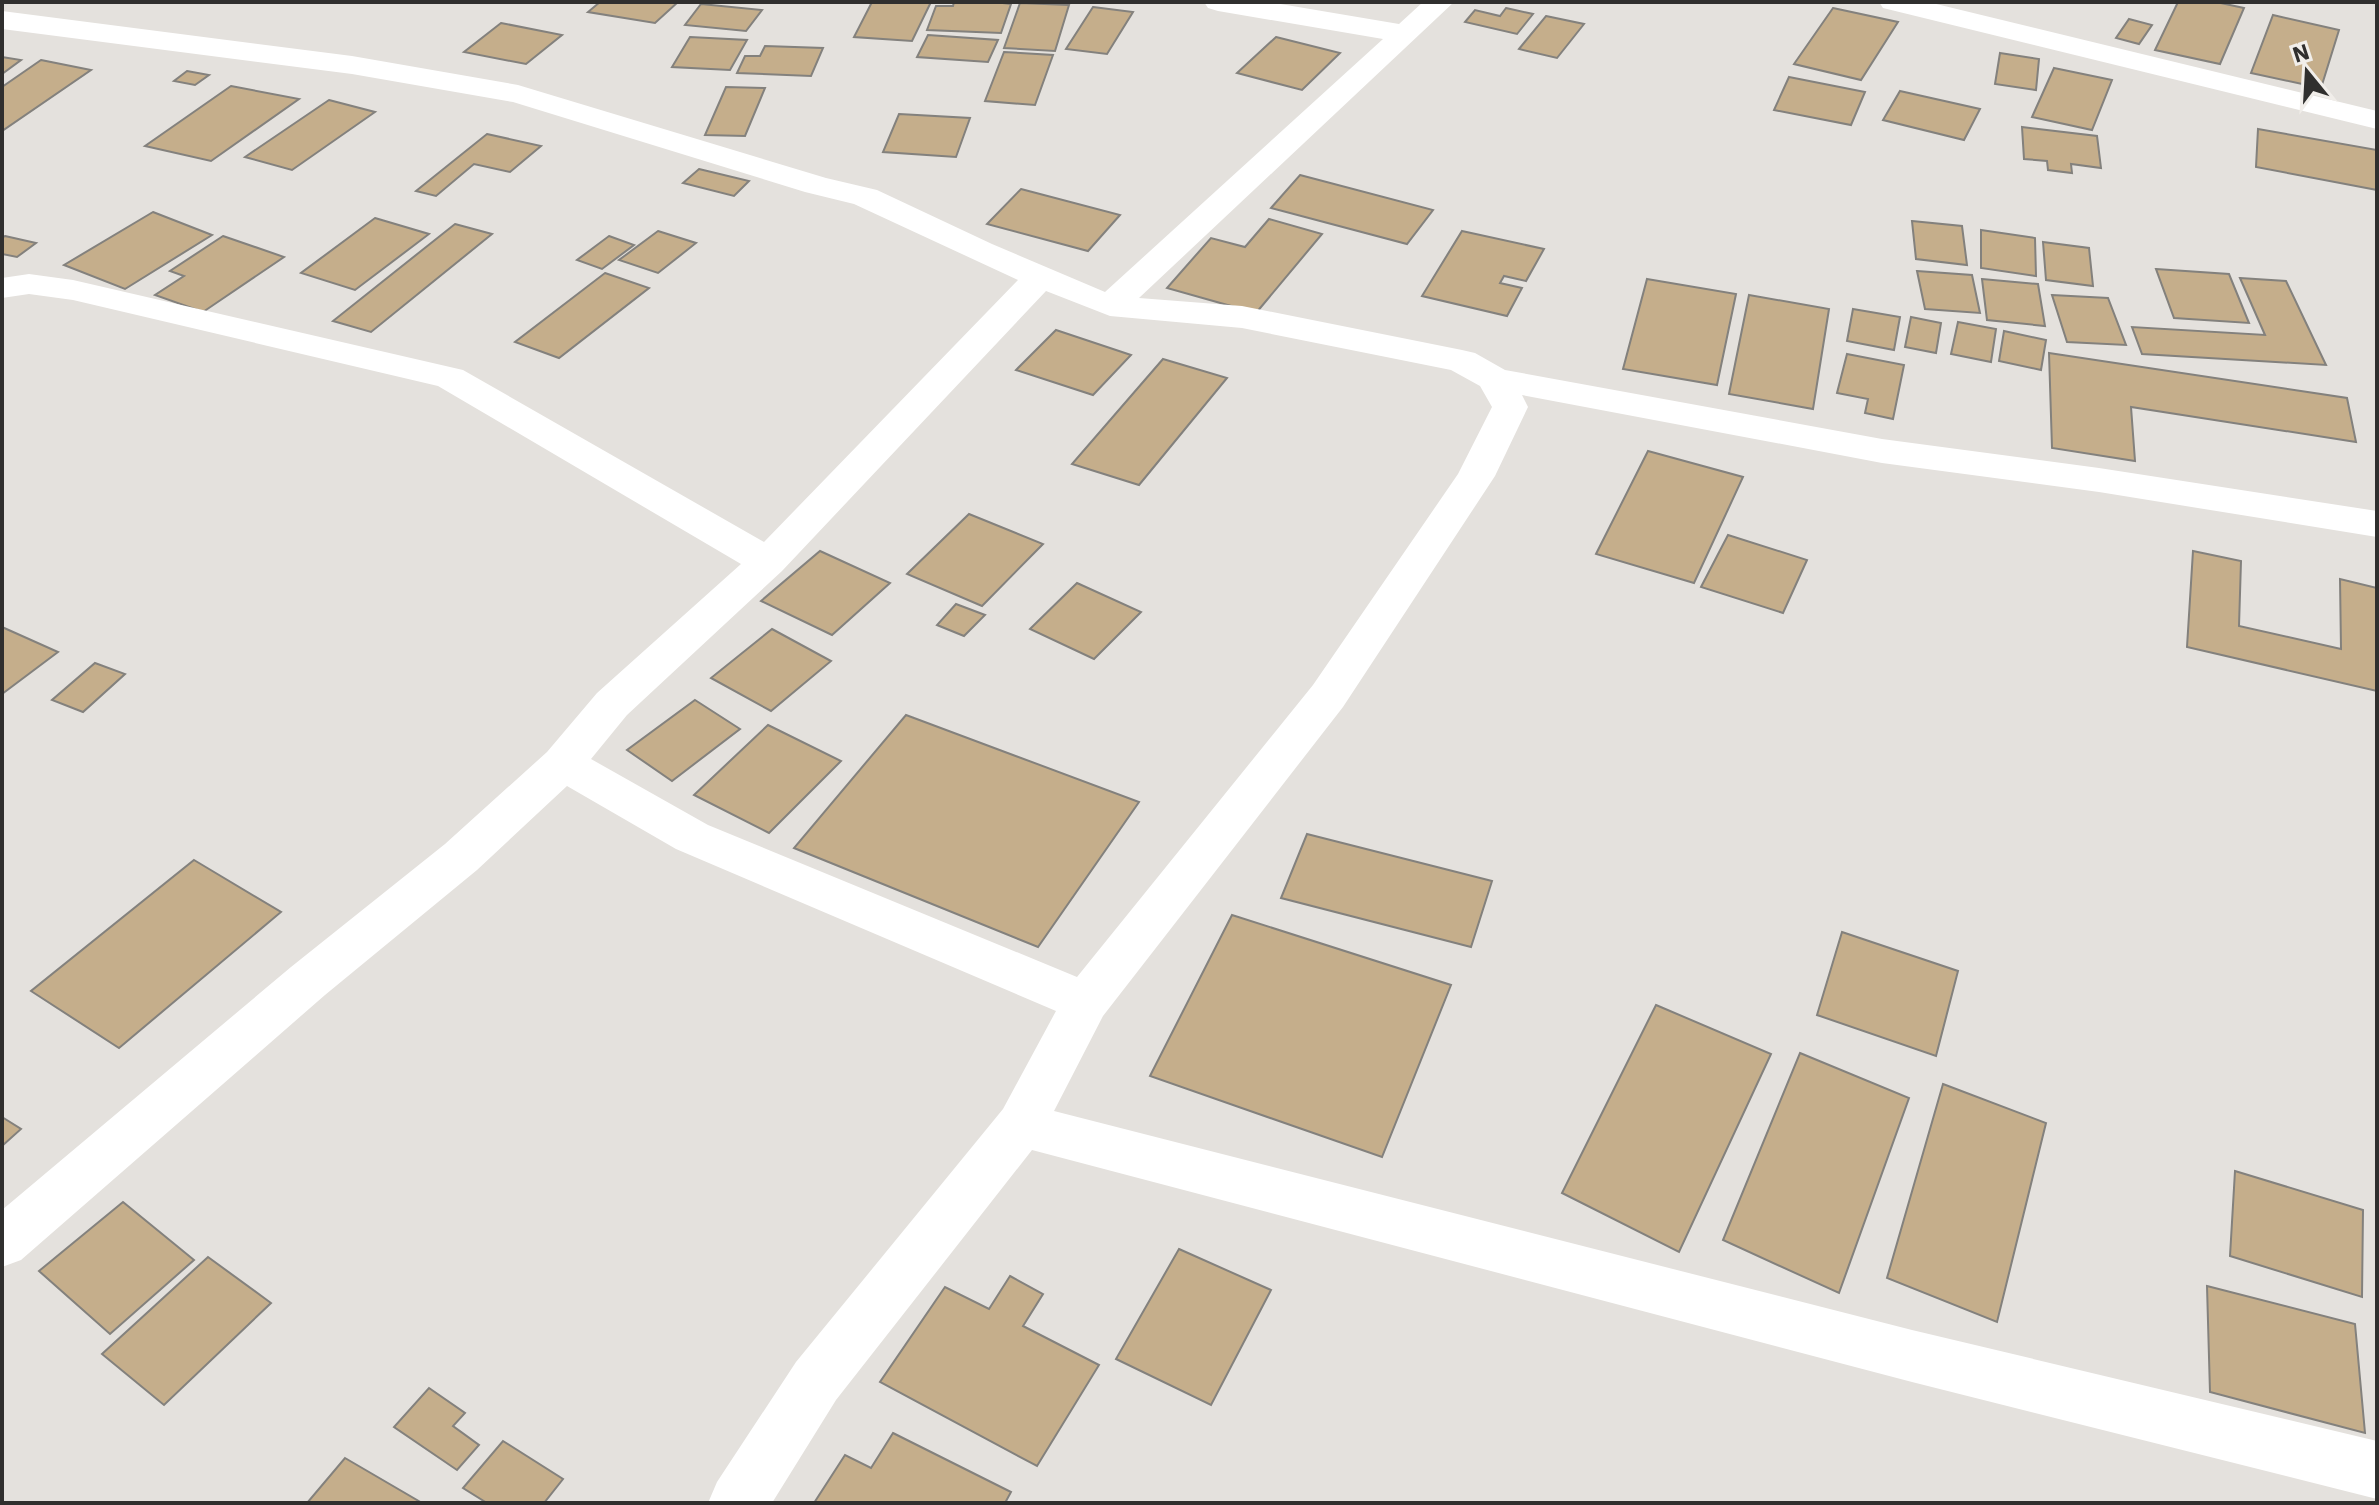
<svg xmlns="http://www.w3.org/2000/svg" width="2379" height="1505" font-family="'IBM Plex Sans',sans-serif">
<rect width="100%" height="100%" fill="#e4e1dd"/>
<g fill="#c5ae8b" stroke="#83817d" stroke-width="2">
<path d="M600,2H678L655,23L588,12Z"/>
<path d="M872,2H931L912,41L854,37Z"/>
<path d="M954,2H994L1011,4L1001,33L927,30L936,6H953Z"/>
<path d="M2178,2H2216L2244,8L2220,64L2155,50Z"/>
<path d="M1020,3L1069,5L1055,51L1004,48Z"/>
<path d="M701,4L762,10L746,31L685,25Z"/>
<path d="M1093,7L1133,12L1107,54L1066,49Z"/>
<path d="M1506,8L1533,14L1517,34L1465,22L1475,10L1500,16Z"/>
<path d="M1833,8L1898,22L1861,80L1794,64Z"/>
<path d="M2273,15L2339,30L2321,88L2251,73Z"/>
<path d="M1546,16L1584,24L1557,58L1519,49Z"/>
<path d="M2129,19L2152,25L2139,44L2116,38Z"/>
<path d="M501,23L562,35L526,64L464,52Z"/>
<path d="M928,35L998,40L988,62L917,57Z"/>
<path d="M690,37L747,40L730,70L672,67Z"/>
<path d="M1276,37L1340,53L1302,90L1237,73Z"/>
<path d="M765,46L823,48L811,76L737,73L745,56H760Z"/>
<path d="M1004,52L1053,55L1035,105L985,101Z"/>
<path d="M2000,53L2039,59L2036,90L1995,84Z"/>
<path d="M2,57L21,60L2,74Z"/>
<path d="M41,60L91,70L2,131V87Z"/>
<path d="M2054,68L2112,80L2092,130L2032,117Z"/>
<path d="M187,71L209,75L195,85L174,81Z"/>
<path d="M1789,77L1865,92L1851,125L1774,110Z"/>
<path d="M231,86L299,99L211,161L145,146Z"/>
<path d="M726,87L765,88L745,136L705,135Z"/>
<path d="M1900,91L1980,109L1964,140L1883,120Z"/>
<path d="M329,100L375,112L292,170L245,157Z"/>
<path d="M899,114L970,118L956,157L883,152Z"/>
<path d="M2022,127L2097,136L2101,168L2071,164L2072,173L2048,170L2047,161L2024,159Z"/>
<path d="M2258,129L2377,150V190L2256,167Z"/>
<path d="M487,134L541,146L510,172L474,164L436,196L416,191Z"/>
<path d="M699,169L749,181L734,196L683,183Z"/>
<path d="M1300,175L1433,210L1407,244L1271,208Z"/>
<path d="M1021,189L1120,215L1088,251L987,224Z"/>
<path d="M153,212L212,235L125,289L64,265Z"/>
<path d="M375,218L429,234L355,290L301,273Z"/>
<path d="M1269,219L1322,234L1256,313L1167,288L1211,238L1245,247Z"/>
<path d="M1912,221L1962,226L1967,265L1916,259Z"/>
<path d="M455,224L492,234L371,332L333,321Z"/>
<path d="M1981,230L2035,238L2036,276L1981,268Z"/>
<path d="M658,231L696,243L658,273L619,260Z"/>
<path d="M1462,231L1544,249L1526,281L1504,276L1500,283L1522,288L1507,316L1422,296Z"/>
<path d="M5,236L36,243L17,257L2,254V238Z"/>
<path d="M223,236L284,257L203,312L155,295L184,276L170,271Z"/>
<path d="M609,236L634,245L602,269L577,260Z"/>
<path d="M2043,242L2089,248L2093,286L2046,280Z"/>
<path d="M2156,269L2229,274L2249,323L2174,318Z"/>
<path d="M1917,271L1972,275L1980,313L1925,309Z"/>
<path d="M605,273L649,288L559,358L515,342Z"/>
<path d="M2240,278L2286,281L2326,365L2142,354L2132,327L2265,335Z"/>
<path d="M1647,279L1736,294L1717,385L1623,369Z"/>
<path d="M1982,279L2038,284L2045,326L1987,320Z"/>
<path d="M1749,295L1829,309L1813,409L1729,394Z"/>
<path d="M2052,295L2108,298L2126,345L2067,342Z"/>
<path d="M1853,309L1900,317L1894,350L1847,341Z"/>
<path d="M1911,317L1941,323L1936,353L1905,347Z"/>
<path d="M1958,322L1996,329L1991,362L1951,354Z"/>
<path d="M1056,330L1131,355L1093,395L1016,370Z"/>
<path d="M2004,331L2046,340L2041,370L1999,361Z"/>
<path d="M2049,353L2347,398L2356,442L2131,407L2135,461L2052,448Z"/>
<path d="M1847,354L1904,365L1893,419L1865,413L1868,399L1837,393Z"/>
<path d="M1163,359L1227,378L1139,485L1072,464Z"/>
<path d="M1648,451L1743,477L1694,583L1596,554Z"/>
<path d="M969,514L1043,544L982,606L907,574Z"/>
<path d="M1728,535L1807,560L1783,613L1701,587Z"/>
<path d="M820,551L890,583L832,635L761,601Z"/>
<path d="M2193,551L2241,561L2239,626L2341,649L2340,579L2377,588V691L2187,647Z"/>
<path d="M1077,583L1141,612L1094,659L1030,629Z"/>
<path d="M956,604L985,615L964,636L937,625Z"/>
<path d="M2,627L58,652L2,694Z"/>
<path d="M772,629L831,661L771,711L711,678Z"/>
<path d="M95,663L125,674L83,712L52,700Z"/>
<path d="M695,700L740,729L672,781L627,750Z"/>
<path d="M906,715L1139,802L1038,947L794,848Z"/>
<path d="M768,725L841,761L769,833L694,795Z"/>
<path d="M1307,834L1492,881L1471,947L1281,898Z"/>
<path d="M194,860L281,912L119,1048L31,991Z"/>
<path d="M1232,915L1451,985L1382,1157L1150,1076Z"/>
<path d="M1842,932L1958,971L1936,1056L1817,1015Z"/>
<path d="M1656,1005L1771,1054L1679,1252L1562,1193Z"/>
<path d="M1800,1053L1909,1098L1839,1293L1723,1240Z"/>
<path d="M1943,1084L2046,1123L1997,1322L1887,1278Z"/>
<path d="M2,1117L21,1129L2,1146Z"/>
<path d="M2235,1171L2363,1210L2362,1297L2230,1256Z"/>
<path d="M123,1202L194,1260L110,1334L39,1271Z"/>
<path d="M1179,1249L1271,1290L1211,1405L1116,1359Z"/>
<path d="M208,1257L271,1303L164,1405L102,1354Z"/>
<path d="M1010,1276L1043,1294L1023,1326L1099,1365L1037,1466L880,1382L945,1287L989,1309Z"/>
<path d="M2207,1286L2355,1324L2365,1433L2210,1392Z"/>
<path d="M429,1388L465,1413L453,1426L479,1445L457,1470L394,1427Z"/>
<path d="M893,1433L1011,1492L1005,1503H814L845,1455L871,1468Z"/>
<path d="M503,1441L563,1479L544,1503H487L463,1488Z"/>
<path d="M345,1458L422,1503H307Z"/>
</g>
<g fill="none" stroke-linecap="round" stroke-linejoin="round">
<g fill="#fff" fill-rule="evenodd">
<path d="M1204,2H1269L1399,24L1423,2H1454L1139,298L1242,306L1462,350L1475,353L1505,370L1882,439L2099,468L2377,511V537L2099,492L1882,463L1522,395L1528,407L1495,476L1343,707L1103,1016L1054,1111L1912,1330L2377,1441V1499L1912,1382L1032,1150L836,1400L772,1503H708L717,1482L796,1362L1003,1109L1056,1011L676,849L567,786L477,870L325,995L21,1260L2,1267V1210L291,967L445,844L547,752L597,693L741,564L438,386L73,300L29,294L2,298V278L29,274L73,280L463,370L764,542L1018,280L854,204L805,192L513,102L352,74L2,29V11L352,56L518,85L826,178L877,190L992,244L1105,292L1383,39L1218,11L1208,8ZM1046,291L1110,316L1242,328L1451,370L1480,386L1492,407L1458,474L1313,685L1077,977L708,825L591,759L627,715L782,571Z"/>
<path d="M1879,2H1928L2377,111V129L1883,8Z"/>
</g>
</g>
<rect width="2379" height="1505" fill="none" stroke="#302f2e" stroke-width="8"/>
<g transform="translate(2307 72) rotate(342)" stroke="#f1eeea" stroke-width="6" paint-order="stroke">
<path d="M0-6L14 30L0 20L-14 30Z" fill="#302f2e"/>
<text y="-12" font-size="22" font-weight="bold" text-anchor="middle" fill="#302f2e">N</text>
</g>
</svg>
